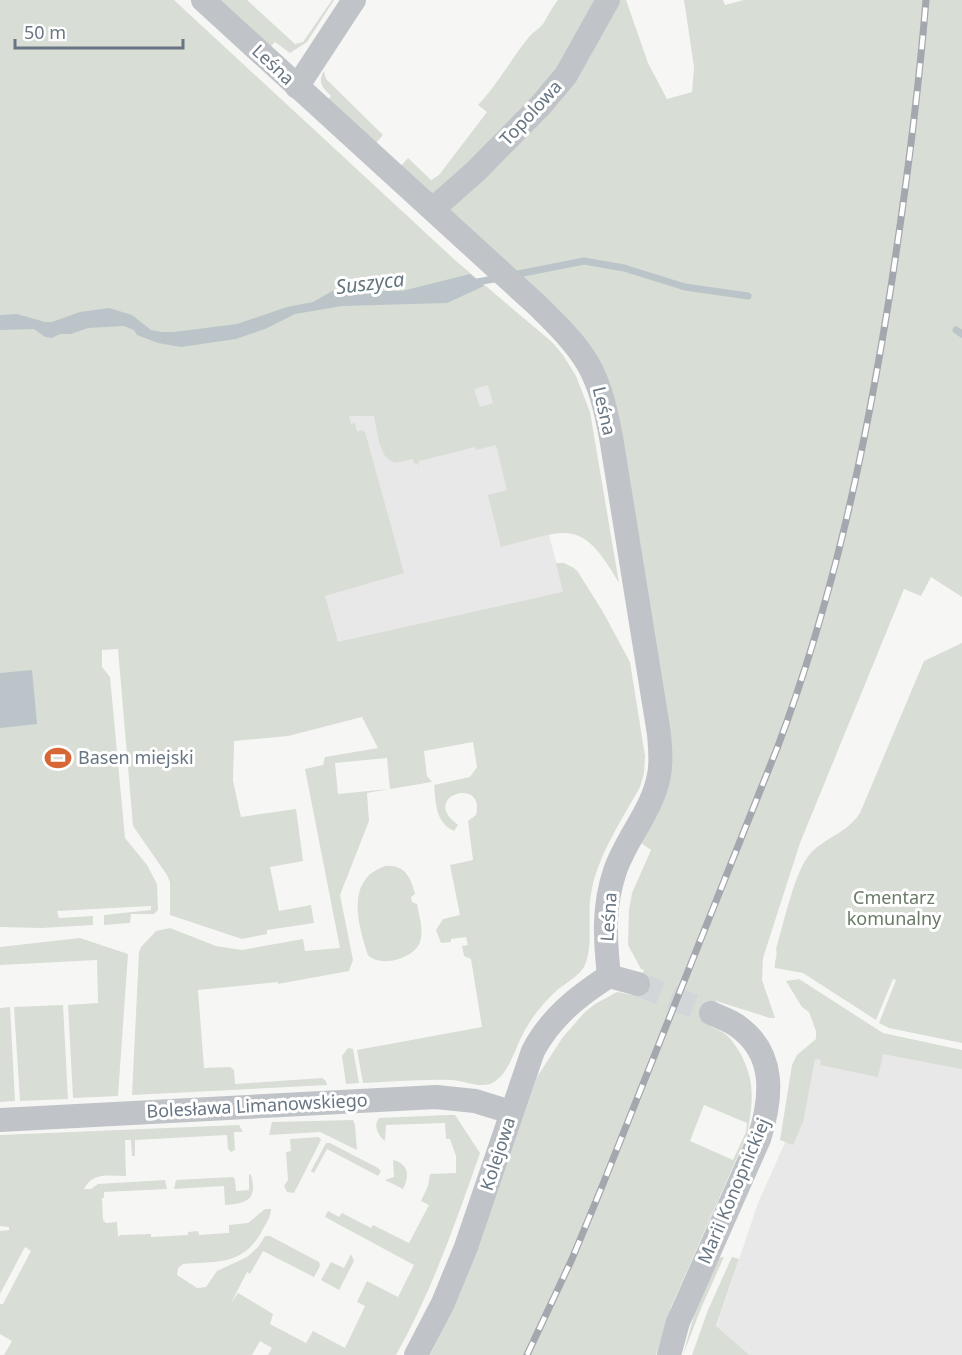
<svg xmlns="http://www.w3.org/2000/svg" width="962" height="1355" font-family="'Noto Sans',sans-serif">
<rect width="100%" height="100%" fill="#f6f7f4"/>
<g fill="#e7e8e7">
<path d="M482,368L580,535L563,532L549,535L566,600L340,658L261,404Z"/>
<path d="M821,1047L962,1059V1355H707L758,1203L791,1129L796,1061Z"/>
</g>
<g fill="#d8ddd5" fill-rule="evenodd">
<path d="M0,0H174L456,261L552,342L563,355L576,376L590,412L619,583C581,516 567,530 501,547L488,495L507,490L496,445L476,450L475,447L419,461V468L418,463L414,464L413,459C407,460 400,463 394,462C379,459 377,429 374,416H349L351,424L355,423L357,432L361,430L365,432L404,573L325,596L338,642L563,592L556,563H564L574,568L578,572L603,612L630,662L645,756L644,773L640,787C622,820 597,856 591,894C587,915 593,943 586,962C582,976 564,983 554,993C544,1003 535,1013 528,1025C516,1042 510,1077 490,1084C478,1088 462,1080 450,1080C421,1079 392,1082 363,1083L357,1050L482,1027L471,959L464,956L462,946L468,945L466,937L451,939V942L441,943L436,930L443,919L460,915L450,865L473,860L468,821L476,815C485,780 433,792 448,815C450,819 456,823 458,825L454,831C435,822 436,803 434,785L470,777L477,767L473,742L424,751L427,776L432,782L390,789L387,758L335,763L338,794L389,789L367,793L369,821L340,895L353,960L349,971L278,984V982L198,990L204,1068L230,1067L234,1070L235,1084L322,1078L326,1081L327,1085L132,1095L139,952L141,947L156,931L170,928L216,946L242,950L303,939L305,951L340,948L305,769L323,765L325,757L378,748L362,717L288,736L234,741L233,781L241,817L296,809L303,861L270,867L279,911L311,905L314,923L267,930V934L242,939L170,915V882L167,875L133,826L118,649L102,650V667L110,677L125,838L147,865L157,884L158,910L154,914H131L130,923L104,925V915L151,910V906L57,911L59,918L93,916V925L41,928L0,927ZM488,385L493,403L480,407L474,389Z"/>
<path d="M218,0H247L295,44L303,42L332,0H334L307,42L290,53L275,42L270,47Z"/>
<path d="M558,0H626L648,63L667,99L692,92L694,67L684,0H723L725,5L744,0H962V597L931,577L921,596L904,589L800,843L763,958L762,980L775,1018H770L716,1001L706,1024C712,1027 718,1030 724,1033C730,1037 735,1045 739,1051C756,1081 753,1102 747,1135L671,1307L656,1355H430L455,1304L477,1251L537,1077L563,1037L584,1013L595,1004L617,992L633,995L644,970L641,969L628,945L629,910L632,893L651,850L641,843L657,813L615,402L604,370L399,168L408,158L431,180L439,175L487,112L478,105C498,84 511,59 529,37C533,32 539,29 543,24C548,16 552,7 558,0ZM704,1105L747,1123L746,1132L733,1160L690,1141Z"/>
<path d="M324,71L326,79L383,135L377,142L373,143L326,102L331,96C323,88 317,82 324,71Z"/>
<path d="M962,643V1043L889,1028L879,1023L896,980L893,979L876,1020L803,973L775,968C774,961 778,956 776,949C783,926 795,870 810,854C825,837 846,834 860,813L924,661Z"/>
<path d="M385,866C404,864 411,877 415,894L411,897L412,902L417,904C419,916 424,930 420,942C414,959 380,968 368,955C358,924 345,880 385,866Z"/>
<path d="M80,938L128,954L118,1096L73,1098L68,1005L98,1003L97,960L0,965V947Z"/>
<path d="M799,979L883,1033L962,1050V1069L883,1054L878,1077L820,1065L821,1060L815,1059L803,1122L793,1145L780,1140L792,1065L797,1055L816,1039V1031L809,1012L802,1007L786,981Z"/>
<path d="M63,1005L68,1099L20,1101L14,1007Z"/>
<path d="M10,1007L15,1101L0,1102V1008Z"/>
<path d="M348,1048L353,1049L359,1083L346,1084L342,1056Z"/>
<path d="M447,1115H455L480,1153C456,1222 432,1291 396,1355H268L272,1348L260,1341L252,1355H4L12,1341L0,1334V1304H3L31,1251L25,1247L0,1294V1231L9,1230V1227L0,1226V1135L239,1125L243,1132H234L235,1150L231,1152L228,1149L227,1135L135,1140V1156H132L131,1140H125L126,1176C108,1176 93,1172 84,1189H91L98,1184L165,1180L167,1189L104,1192V1198H102L103,1220L106,1223L117,1222L118,1237L120,1235L151,1234V1237L188,1235V1232L198,1231L199,1235L229,1233V1225L248,1223L265,1209H271C271,1216 266,1224 262,1231C243,1266 217,1261 183,1264L178,1268L177,1275L197,1288L206,1287L217,1271L247,1257L258,1247L265,1236H270L319,1262L320,1266L314,1277L263,1251L250,1274L247,1272L231,1303L238,1293L273,1314L270,1324L306,1343L313,1331L345,1348L365,1306L357,1302L367,1281L398,1297L414,1265L325,1217L328,1211L339,1217L342,1213L371,1228L373,1225L409,1243L429,1205L421,1201L428,1186L430,1174L456,1173V1156L450,1139H446L445,1123L386,1125L385,1141C378,1135 373,1126 379,1118Z"/>
<path d="M353,1120L355,1125L357,1150L320,1132L269,1135L272,1122Z"/>
<path d="M319,1137L321,1140L294,1193L287,1192L284,1186L288,1180L286,1152L291,1151L290,1139Z"/>
<path d="M326,1143H330L378,1168L381,1171L378,1176L327,1149L314,1173L311,1171Z"/>
<path d="M393,1160C409,1164 410,1176 403,1189L385,1180L394,1177Z"/>
<path d="M249,1174L251,1175C258,1199 247,1204 225,1205L224,1186L174,1189L176,1180L233,1177L235,1180L236,1191L249,1190Z"/>
<path d="M351,1254L354,1261L339,1290L321,1280L331,1262L344,1268Z"/>
<path d="M724,1257L702,1306L683,1355L697,1304L718,1258Z"/>
<path d="M732,1257L739,1259L716,1326L749,1355H692L708,1310Z"/>
</g>
<g fill="#bbc4c9">
<path d="M470,274L484,286L447,303L342,306L295,314L265,329L236,339L181,347L158,343L137,335L134,330L124,326L88,328L71,334H60L52,338L45,337L34,329L0,330V315L17,314L45,322H52L80,312L109,308L132,315L151,330L161,332H174L237,324L287,307L313,302L332,291H402Z"/>
<path d="M32,670L37,724L0,728V673Z"/>
</g>
<g fill="none" stroke-linecap="round" stroke-linejoin="round">
<g stroke="#bbc4c9" stroke-width="7">
<path d="M513,275L584,261L624,268L685,287L748,296"/>
<path d="M472,283L499,278"/>
<path d="M956,330L962,334"/>
</g>
<path stroke="#d2d6d8" stroke-width="24" stroke-dasharray="24 12" stroke-linecap="butt" d="M638,984L711,1013"/>
<g stroke="#c0c3c7" stroke-width="24">
<path d="M203,0L537,305C586,353 598,368 611,437L659,734C660,748 662,761 659,775C653,810 626,838 615,871C603,906 605,939 609,976"/>
<path d="M297,87L354,0"/>
<path d="M433,209L476,171L541,105L566,75L608,0"/>
<path d="M609,976L638,984"/>
<path d="M0,1120L436,1097L475,1101L511,1112"/>
<path d="M416,1355L443,1303L466,1247L533,1051C551,1017 578,996 609,976"/>
<path d="M669,1355L678,1322L759,1139C772,1098 777,1053 736,1025C729,1020 719,1017 711,1013"/>
</g>
<g stroke="#a4a8ae" stroke-width="7">
<path id="rail" d="M527,1355L572,1259L601,1189L778,746C834,597 865,450 890,293C905,196 918,98 926,0"/>
</g>
<use href="#rail" stroke="#fff" stroke-width="4.5" stroke-dasharray="14" stroke-linecap="butt"/>
</g>
<defs>
<g id="stadium-bare" transform="scale(2.07)"><path d="M0-5a6.5 5 0 1 0 0 10a6.5 5 0 1 0 0-10ZM-3.5-1.8h7v3.6h-7Z" fill="#d66635" stroke="#fff" stroke-width="2.5" paint-order="stroke"/></g>
</defs>
<g fill-rule="evenodd">
<use href="#stadium-bare" x="58" y="758"/>
</g>
<g text-anchor="middle" stroke-width="6" stroke-linejoin="round" paint-order="stroke">
<g font-size="18" fill="#687583" stroke="#fff">
<text transform="translate(273 65) rotate(43)" y="6">Leśna</text>
<text transform="translate(531 113) rotate(-47)" y="6">Topolowa</text>
<text transform="translate(604 411) rotate(77)" y="6">Leśna</text>
<text transform="translate(609 917) rotate(-86)" y="6">Leśna</text>
<text transform="translate(257 1106) rotate(-3)" y="6">Bolesława Limanowskiego</text>
<text transform="translate(498 1154) rotate(-72)" y="6">Kolejowa</text>
<text transform="translate(734 1191) rotate(-67)" y="6">Marii Konopnickiej</text>
</g>
<g font-size="18" fill="#687583" stroke="#fff" text-anchor="start">
<text x="78" y="764">Basen miejski</text>
</g>
<g font-size="18" fill="#697a66" stroke="#fff">
<text x="894" y="904">Cmentarz<tspan x="894" dy="21">komunalny</tspan></text>
</g>
<g font-size="20" font-style="italic" fill="#63767f" stroke="#fff">
<text transform="translate(370 283) rotate(-7)" y="7">Suszyca</text>
</g>
</g>
<path d="M15 39v9h168v-9" fill="none" stroke="#687583" stroke-width="3"/>
<text x="24" y="39" font-size="18" fill="#687583" stroke="#ffffff" stroke-width="4.5" paint-order="stroke">50 m</text>
</svg>
